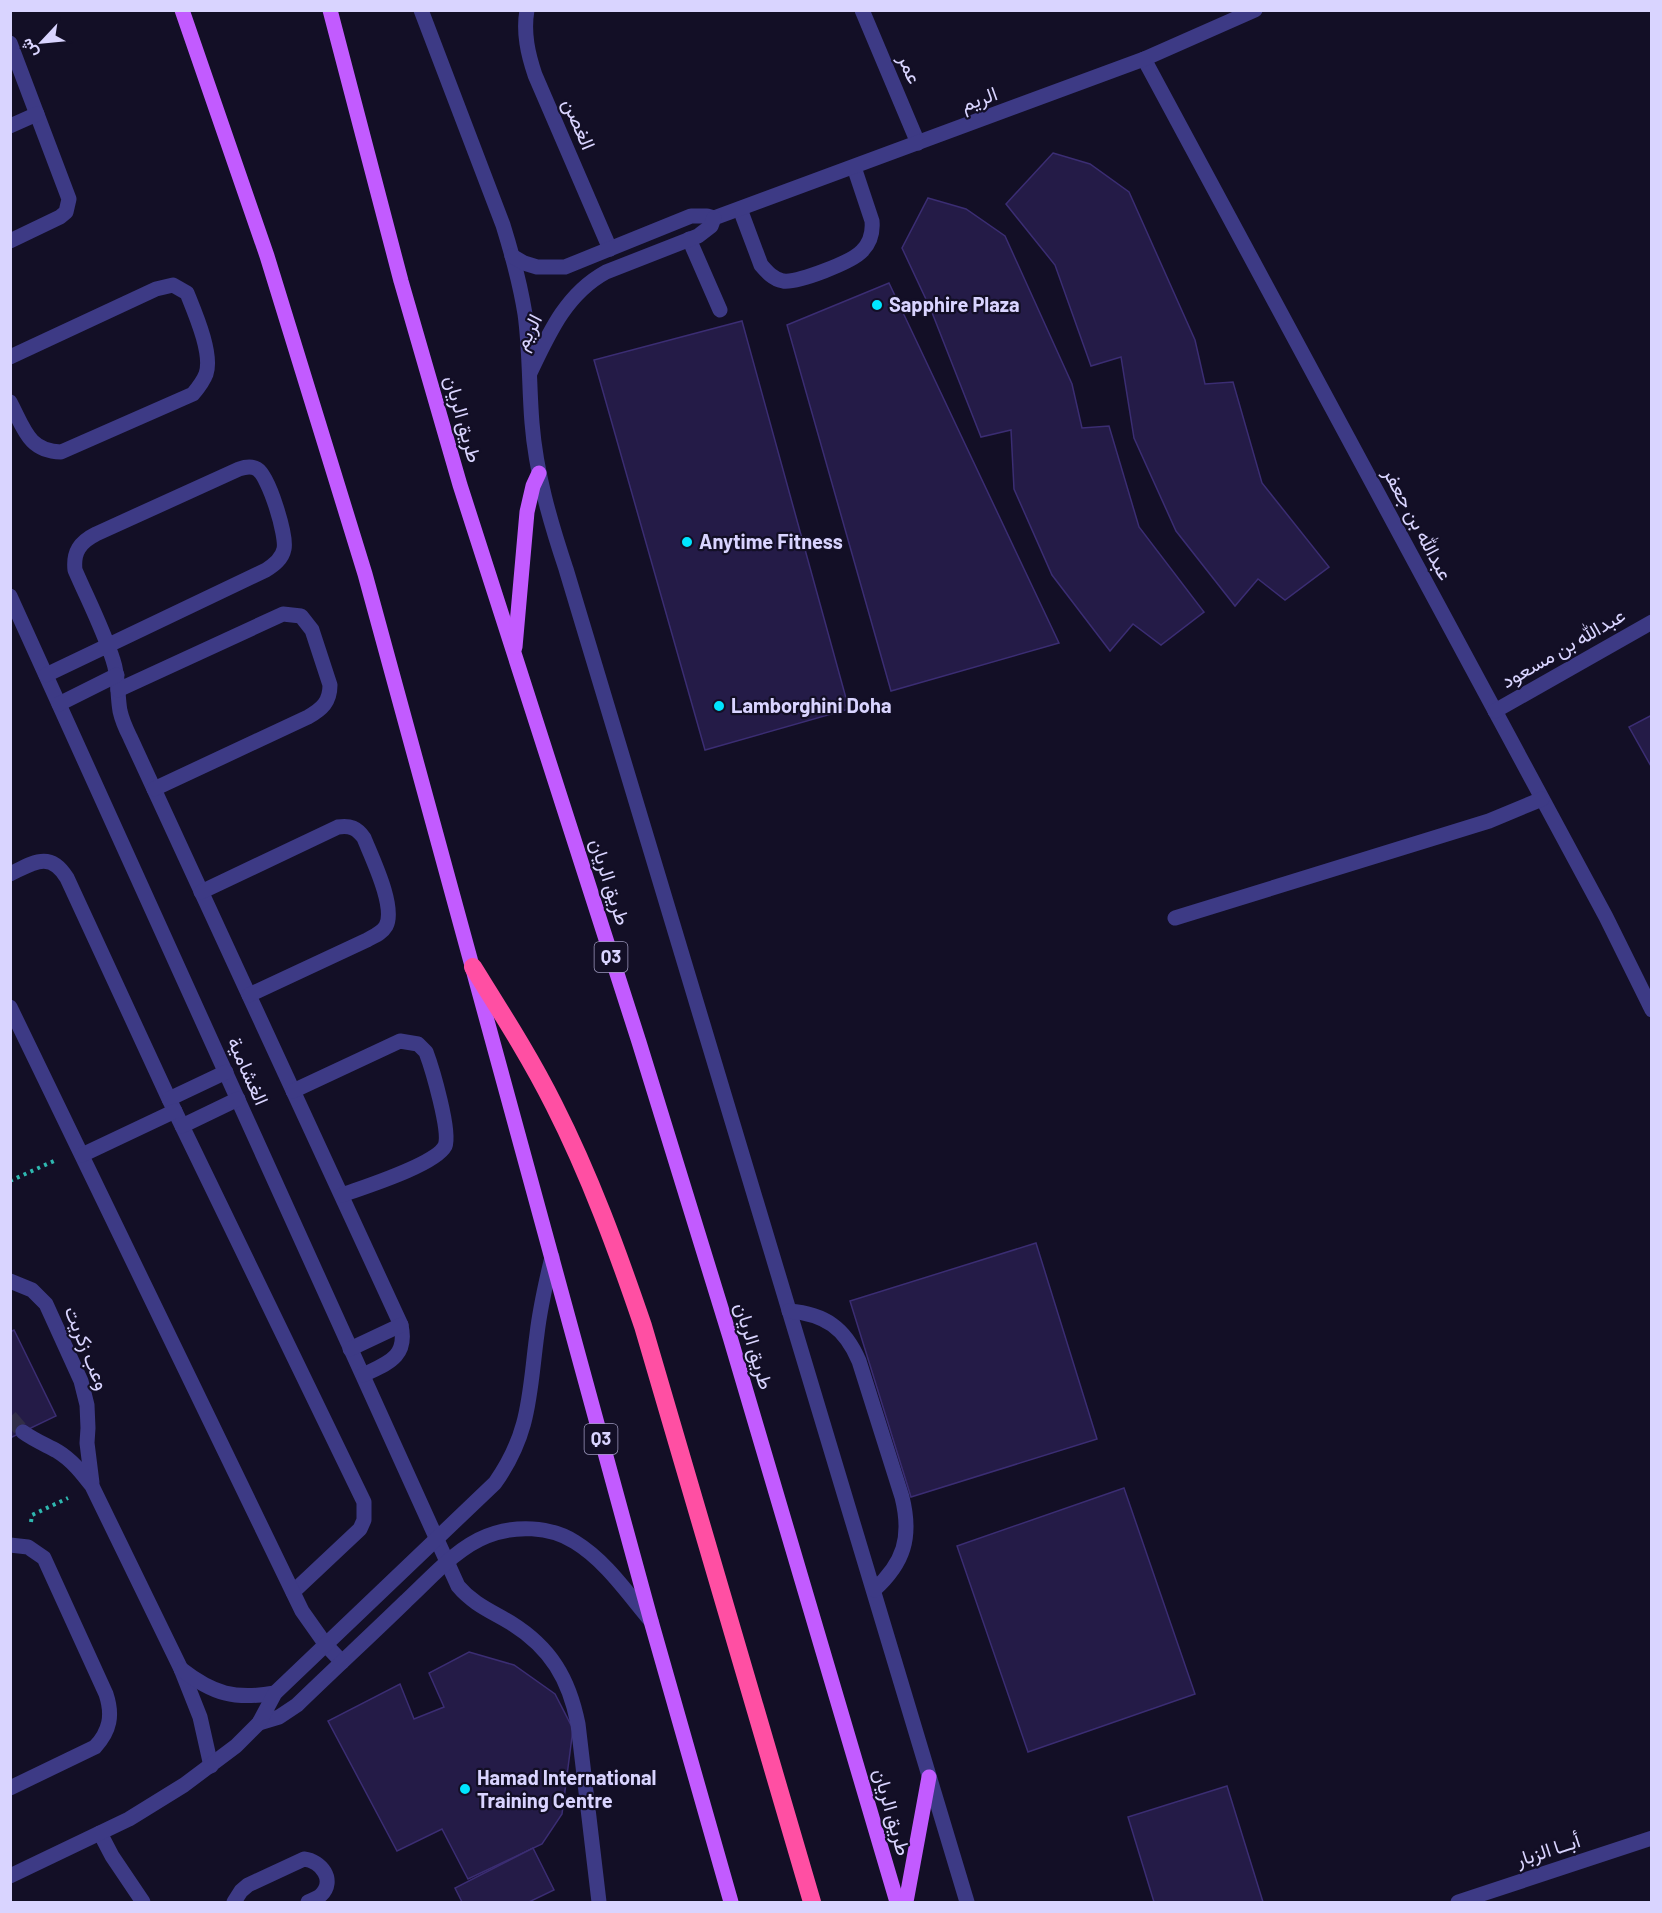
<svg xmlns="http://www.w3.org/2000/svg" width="1662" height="1913" font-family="Barlow,Vazirmatn,sans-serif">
<rect width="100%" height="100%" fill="#130f26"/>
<g fill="#241b47" stroke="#3b2d73" stroke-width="1.5">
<path d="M1053,153L1090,164L1129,192L1195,340L1205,384L1233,382L1262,483L1329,567L1285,600L1258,579L1235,606L1176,531L1134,438L1121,357L1091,366L1055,265L1006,204Z"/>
<path d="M928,198L966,209L1005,236L1072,384L1082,428L1109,426L1139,527L1204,612L1161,645L1133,624L1110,651L1052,575L1014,489L1011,430L981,437L931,310L902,248Z"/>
<path d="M889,283L1059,643L891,691L787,325Z"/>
<path d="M742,321L849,709L705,750L594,360Z"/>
<path d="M1652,715V768L1629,727Z"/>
<path d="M1036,1243L1097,1439L911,1497L850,1301Z"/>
<path d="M14,1330L56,1416L10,1438V1332Z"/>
<path d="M1124,1488L1195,1694L1028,1752L957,1546Z"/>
<path d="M469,1652L514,1665L555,1694L573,1729L562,1814L542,1844L468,1879L442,1829L397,1851L328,1721L400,1684L414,1719L444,1707L429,1673Z"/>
<path d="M1227,1786L1263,1902H1154L1128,1817Z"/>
<path d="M533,1848L554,1890L529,1902H462L455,1888Z"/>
</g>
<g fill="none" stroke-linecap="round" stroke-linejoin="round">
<path stroke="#312d47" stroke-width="15" stroke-dasharray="15 8" stroke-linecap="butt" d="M10,1417L23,1432"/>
<g stroke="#2fb8b0" stroke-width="4" stroke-dasharray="3 4.5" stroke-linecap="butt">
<path d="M10,1181L56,1160"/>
<path d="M31,1522L32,1515L68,1498"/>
</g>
<g stroke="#3d3a85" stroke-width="15">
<path d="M421,10L503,225C512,254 520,283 525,314C530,350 529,387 532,423C536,473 550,521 566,569L967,1902"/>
<path d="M527,10C523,33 528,54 535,75L610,249"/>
<path d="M862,10L918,143"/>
<path d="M10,43L69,199L66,212L60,217L10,241"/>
<path d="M1144,59L1606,917L1652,1010"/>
<path d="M10,126L37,114"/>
<path d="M740,209L761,265C767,272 773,279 783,281C798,283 852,262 862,251C870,243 873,232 872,221L854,167"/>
<path d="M689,239L720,310"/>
<path d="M512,256L524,263L537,267H565L691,216H707L714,218L1144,59L1255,10"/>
<path d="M10,357L156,289L173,285L187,293C195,313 213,354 206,374C203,382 198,388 193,394L61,452C28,451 24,428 10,402"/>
<path d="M530,373C549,333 566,294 606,272L698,236L711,226L714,218"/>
<path d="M10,596L458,1586C473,1604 491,1611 511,1623C551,1648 569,1679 578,1724L599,1902"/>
<path d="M46,675L266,570C274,565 282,559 284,549C287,536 269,476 257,469C252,466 245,467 239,469L96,534C80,542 73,552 75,570C88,600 103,629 113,660C119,677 117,694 120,711C122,720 126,729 130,737L401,1325C408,1357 388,1363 363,1375"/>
<path d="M118,690L283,614L301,616L312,630L330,685C330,702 322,709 308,717L154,789"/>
<path d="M59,704L117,675"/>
<path d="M1495,711L1652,622"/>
<path d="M10,874C33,863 50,850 67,878L169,1099L364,1502V1520L360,1529L293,1592"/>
<path d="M201,892L338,827C350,825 357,828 364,838C372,858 396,907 386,926C382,933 374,936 367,940L249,995"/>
<path d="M1175,918L1489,821L1542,799"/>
<path d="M10,1007L302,1611L326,1645L342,1662"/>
<path d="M293,1091L400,1041L418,1044L426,1052C432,1068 451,1132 445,1146C435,1165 364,1187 342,1195"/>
<path d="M169,1099L226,1072"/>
<path d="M182,1126L238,1099"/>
<path d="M82,1155L175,1111"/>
<path d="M10,1281L32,1290L46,1304L81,1381L87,1405L88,1428L87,1443L92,1483"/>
<path d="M789,1311C825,1314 845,1328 859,1361L902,1497C912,1537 904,1563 874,1590"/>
<path d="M350,1349L401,1325"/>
<path d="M23,1432C34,1440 46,1445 57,1451C72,1460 82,1473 92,1486L181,1669L200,1717L211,1766"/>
<path d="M10,1545L28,1547L44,1558L106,1694C113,1715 110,1731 95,1747L10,1788"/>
<path d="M181,1669C213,1694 235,1700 275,1693"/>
<path d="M259,1723L279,1717L297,1705C333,1670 370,1636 406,1601C430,1579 456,1548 487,1536C515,1525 550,1526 575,1542C606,1561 628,1594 651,1621"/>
<path d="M100,1833L112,1856L143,1902"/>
<path d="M10,1876L129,1819L184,1785L236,1746L259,1723L275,1693L495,1483C531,1432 529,1393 537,1334C540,1308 546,1282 552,1257"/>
<path d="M234,1902L241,1891L248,1885L304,1859C321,1861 336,1880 321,1895C318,1898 312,1900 308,1902"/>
<path d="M1458,1902L1652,1838"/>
</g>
<g stroke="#c25bff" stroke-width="15">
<path d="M182,10L267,256L365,574L651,1621L731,1902"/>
<path d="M330,10L401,281L460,485L639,1042L730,1337L897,1902"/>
<path d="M515,647L527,512L533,486L539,473"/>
<path d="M906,1902L929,1777"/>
</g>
<path stroke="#ff4fa3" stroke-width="18" d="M473,967C501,1012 530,1057 554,1105C590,1176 617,1250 643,1326L812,1902"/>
</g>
<g fill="#00e5ff" stroke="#130f26" stroke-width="2">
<circle cx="877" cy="305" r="6"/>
<circle cx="687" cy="542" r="6"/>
<circle cx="719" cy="706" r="6"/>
<circle cx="465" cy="1789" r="6"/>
</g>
<g text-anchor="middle" stroke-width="4.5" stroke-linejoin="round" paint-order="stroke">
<g fill="#130f26" stroke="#9e99be" stroke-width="1.5">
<rect x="594.5" y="942" width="33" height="30" rx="4.5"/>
<rect x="584.5" y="1424" width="33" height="30" rx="4.5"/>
</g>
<g font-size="18" font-weight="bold" fill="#d9d4ff">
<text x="611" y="963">Q3</text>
<text x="601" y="1445">Q3</text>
</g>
<g font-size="20" fill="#d9d4ff" stroke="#130f26">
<text transform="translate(910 69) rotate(67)" y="7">عمر</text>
<text transform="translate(979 99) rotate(-20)" y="7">الريم</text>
<text transform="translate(579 124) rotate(67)" y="7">الغصن</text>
<text transform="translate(528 332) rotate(-63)" y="7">الريم</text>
<text transform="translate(463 419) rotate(74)" y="7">طريق الريان</text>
<text transform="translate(1418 524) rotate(62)" y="7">عبدالله بن جعفر</text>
<text transform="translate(1563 648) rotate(-30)" y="7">عبدالله بن مسعود</text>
<text transform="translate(610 882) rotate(72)" y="7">طريق الريان</text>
<text transform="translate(248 1071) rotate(66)" y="7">الغشامية</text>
<text transform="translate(754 1346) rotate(73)" y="7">طريق الريان</text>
<text transform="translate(87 1348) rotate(68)" y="7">وعب زكريت</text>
<text transform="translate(892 1812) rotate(74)" y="7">طريق الريان</text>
<text transform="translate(1548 1850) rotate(-18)" y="7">أبــا الزبار</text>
</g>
<g font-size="20" font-weight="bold" fill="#d9d4ff" stroke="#130f26" text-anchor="start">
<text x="889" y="312">Sapphire Plaza</text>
<text x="699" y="549">Anytime Fitness</text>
<text x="731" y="713">Lamborghini Doha</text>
<text x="477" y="1785">Hamad International<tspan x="477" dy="23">Training Centre</tspan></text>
</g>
</g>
<rect width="1662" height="1913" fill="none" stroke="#d9d4ff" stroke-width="24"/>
<g transform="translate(42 42) rotate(244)" stroke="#130f26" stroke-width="4.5" paint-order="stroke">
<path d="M0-4.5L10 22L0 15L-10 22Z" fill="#d9d4ff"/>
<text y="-9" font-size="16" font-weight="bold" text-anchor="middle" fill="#d9d4ff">ش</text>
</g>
</svg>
